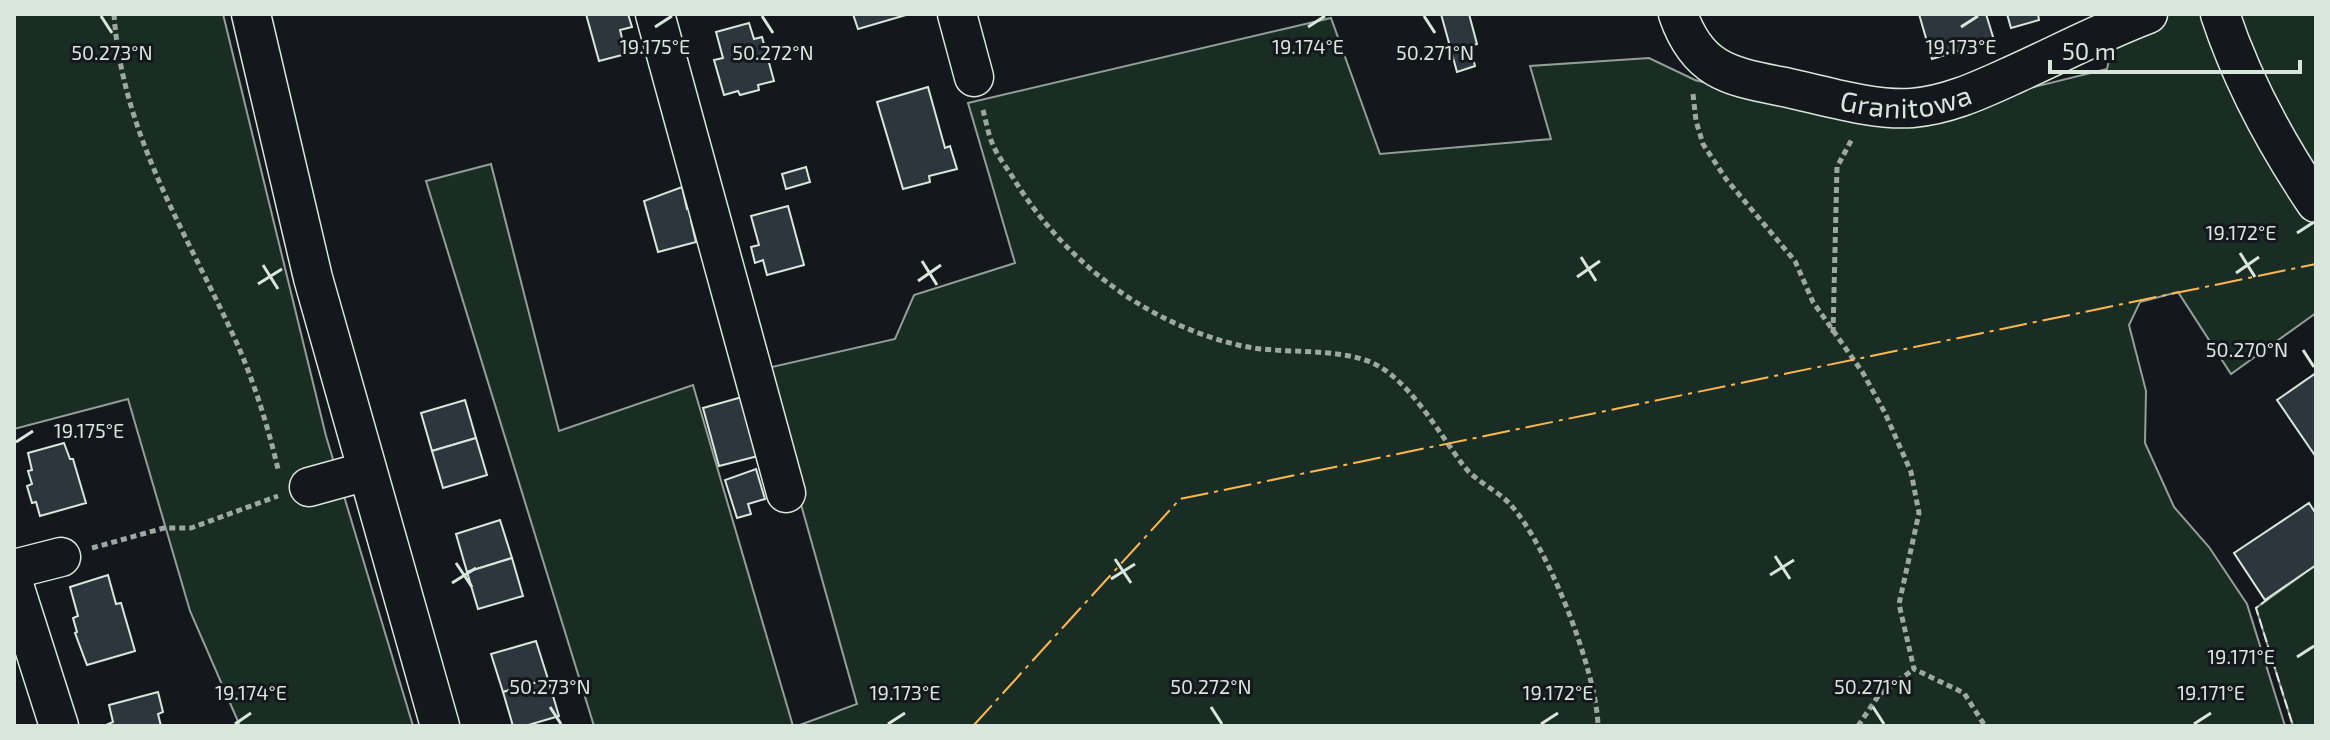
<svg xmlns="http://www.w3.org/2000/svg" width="2330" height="740" font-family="'Exo 2',sans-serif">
<rect width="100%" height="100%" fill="#14181c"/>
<g fill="#1a2d24" stroke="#939e99" stroke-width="2">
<path d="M14,14H223L326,436L413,726H240L190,611L128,399L14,429Z"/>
<path d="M2120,14H2316V313L2231,374L2178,292L2140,302L2129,325L2146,391L2145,443L2174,507L2209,547L2247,604L2285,726H797L857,704L763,369L895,339L914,295L1015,263L968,103L1331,18L1380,154L1551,139L1530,66L1649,58L1695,80L1798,107L1881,120L1963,117L2006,94L2107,69Z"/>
<path d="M491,164L559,431L693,385L793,726H594L426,181Z"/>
<path d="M2316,565V726H2293L2256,608Z"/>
</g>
<g fill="#2c363c" stroke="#d8e6dc" stroke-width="2">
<path d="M586,14H628L632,27L620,30L626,54L599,61Z"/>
<path d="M853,14H906V15L858,29Z"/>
<path d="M1441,14H1469L1477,44L1470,46L1475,66L1457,72Z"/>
<path d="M1919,14H1986L1994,40L1932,59Z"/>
<path d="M2007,14H2038L2039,20L2011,28Z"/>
<path d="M749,23L754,39L762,37L774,81L758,85L759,90L740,95L738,91L724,95L714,60L723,58L716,32Z"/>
<path d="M928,87L945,148L950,146L957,169L929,176L930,182L903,189L877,102Z"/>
<path d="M806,167L810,182L786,189L782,174Z"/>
<path d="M682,187L687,209L695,207L698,219L691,221L696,242L658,252L644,201Z"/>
<path d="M788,206L804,265L767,275L763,260L755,263L751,247L759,245L751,216Z"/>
<path d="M2316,373V457L2277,400Z"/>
<path d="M742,397L758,456L719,466L703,408Z"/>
<path d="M465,400L476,438L432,451L421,413Z"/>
<path d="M476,438L487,475L443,488L432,451Z"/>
<path d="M64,443L70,459H73L86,503L40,516L36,502L32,503L27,486L32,484L28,471L32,470L28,453Z"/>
<path d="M756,469L765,499L748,504L751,514L737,518L725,480Z"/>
<path d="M2309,503L2316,514V565L2265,600L2234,553Z"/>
<path d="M500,520L512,558L467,572L456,534Z"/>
<path d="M512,558L523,596L478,609L467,572Z"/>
<path d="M108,575L116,604L121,603L135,651L87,665L75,633L77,632L73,618L78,616L70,587Z"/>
<path d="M536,641L548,679L503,692L491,654Z"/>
<path d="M548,679L559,716L525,726H513L503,692Z"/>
<path d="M158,692L163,712L158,714L161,726H104L113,722L109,705Z"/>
</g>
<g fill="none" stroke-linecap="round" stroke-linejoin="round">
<g stroke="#d8e6dc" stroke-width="41">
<g id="minor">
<path d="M251,14L313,278L440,726"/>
<path d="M655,14L786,493"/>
<path d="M957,14L974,77"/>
<path id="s1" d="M1678,14C1697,69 1727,76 1779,86C1820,94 1871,111 1912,108C1949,105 1982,89 2015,74C2059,54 2103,31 2148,14"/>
<path d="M2220,14C2242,81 2277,145 2316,203"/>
<path d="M309,487L367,471"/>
<path d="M14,569L61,557"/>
<path d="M14,585L59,726"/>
</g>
</g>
<g stroke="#9da8a2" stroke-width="5" stroke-dasharray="6 4" stroke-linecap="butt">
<path d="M114,14C122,137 190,238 239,348C256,388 268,427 278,469"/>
<path d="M1693,94L1696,121L1703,144L1726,179L1795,261L1813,302L1863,373L1885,413L1911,472L1919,513L1899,604L1914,669L1964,693L1985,726"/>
<path d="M983,110C986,121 988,134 993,145C998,157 1008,169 1015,181C1065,261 1145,323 1238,345C1280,355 1324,347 1365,360C1406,373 1438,432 1463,465C1475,481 1495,489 1509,503C1547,543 1597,672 1598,726"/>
<path d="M1833,333L1837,167L1852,139"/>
<path d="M92,548L164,528H191L278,496"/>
<path d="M1858,726L1879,695L1914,669"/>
</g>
<use href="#minor" stroke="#14181c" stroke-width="38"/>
<path stroke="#d8e6dc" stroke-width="2" stroke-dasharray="10 4" stroke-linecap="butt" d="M2269,598L2256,608L2293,726"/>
<path stroke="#ffb74d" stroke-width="2" stroke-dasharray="28 6 4 6" stroke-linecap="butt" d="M973,726L1180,499L2316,264"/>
</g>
<path fill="none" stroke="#d8e6dc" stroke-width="3" d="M101,16L112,33M762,16L773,33M1424,16L1435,33M655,27L672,16M1308,27L1325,16M1961,27L1978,16M2297,233L2314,222M2240,253L2255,277M1581,257L1596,281M922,261L937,285M263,265L278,289M2236,273L2259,257M1577,277L1600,261M918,281L941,265M258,284L282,269M2303,350L2314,367M16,442L33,431M1775,556L1790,579M1115,559L1131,583M456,563L472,587M1770,575L1794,560M1111,579L1135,564M452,583L476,568M2297,657L2314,646M550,707L561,724M1211,707L1222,724M1873,707L1884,724M235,724L251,713M888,724L905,713M1541,724L1558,713M2194,724L2211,713"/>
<g text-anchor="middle" stroke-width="6" stroke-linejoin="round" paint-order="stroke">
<g font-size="28" fill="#d8e6dc" stroke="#14181c">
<text dy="10" stroke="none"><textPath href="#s1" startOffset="262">Granitowa</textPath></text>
</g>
</g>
<g font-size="20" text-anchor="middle" fill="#d8e6dc" stroke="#14181c" stroke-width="6" stroke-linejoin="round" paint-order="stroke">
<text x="655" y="54">19.175°E</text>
<text x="1308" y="54">19.174°E</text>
<text x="1961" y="54">19.173°E</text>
<text x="112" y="60">50.273°N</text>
<text x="773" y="60">50.272°N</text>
<text x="1435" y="60">50.271°N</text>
<text x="2241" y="240">19.172°E</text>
<text x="2247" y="357">50.270°N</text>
<text x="89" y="438">19.175°E</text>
<text x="2241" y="664">19.171°E</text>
<text x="550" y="694">50.273°N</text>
<text x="1211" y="694">50.272°N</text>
<text x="1873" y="694">50.271°N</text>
<text x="251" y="700">19.174°E</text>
<text x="905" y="700">19.173°E</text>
<text x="1558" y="700">19.172°E</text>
<text x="2211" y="700">19.171°E</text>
</g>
<rect width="2330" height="740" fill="none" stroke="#d8e6dc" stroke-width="32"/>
<path d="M2050 60v12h250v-12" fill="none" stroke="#d8e6dc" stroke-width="4"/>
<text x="2062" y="60" font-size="24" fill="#d8e6dc" stroke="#14181c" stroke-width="6" paint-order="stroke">50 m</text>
</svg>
